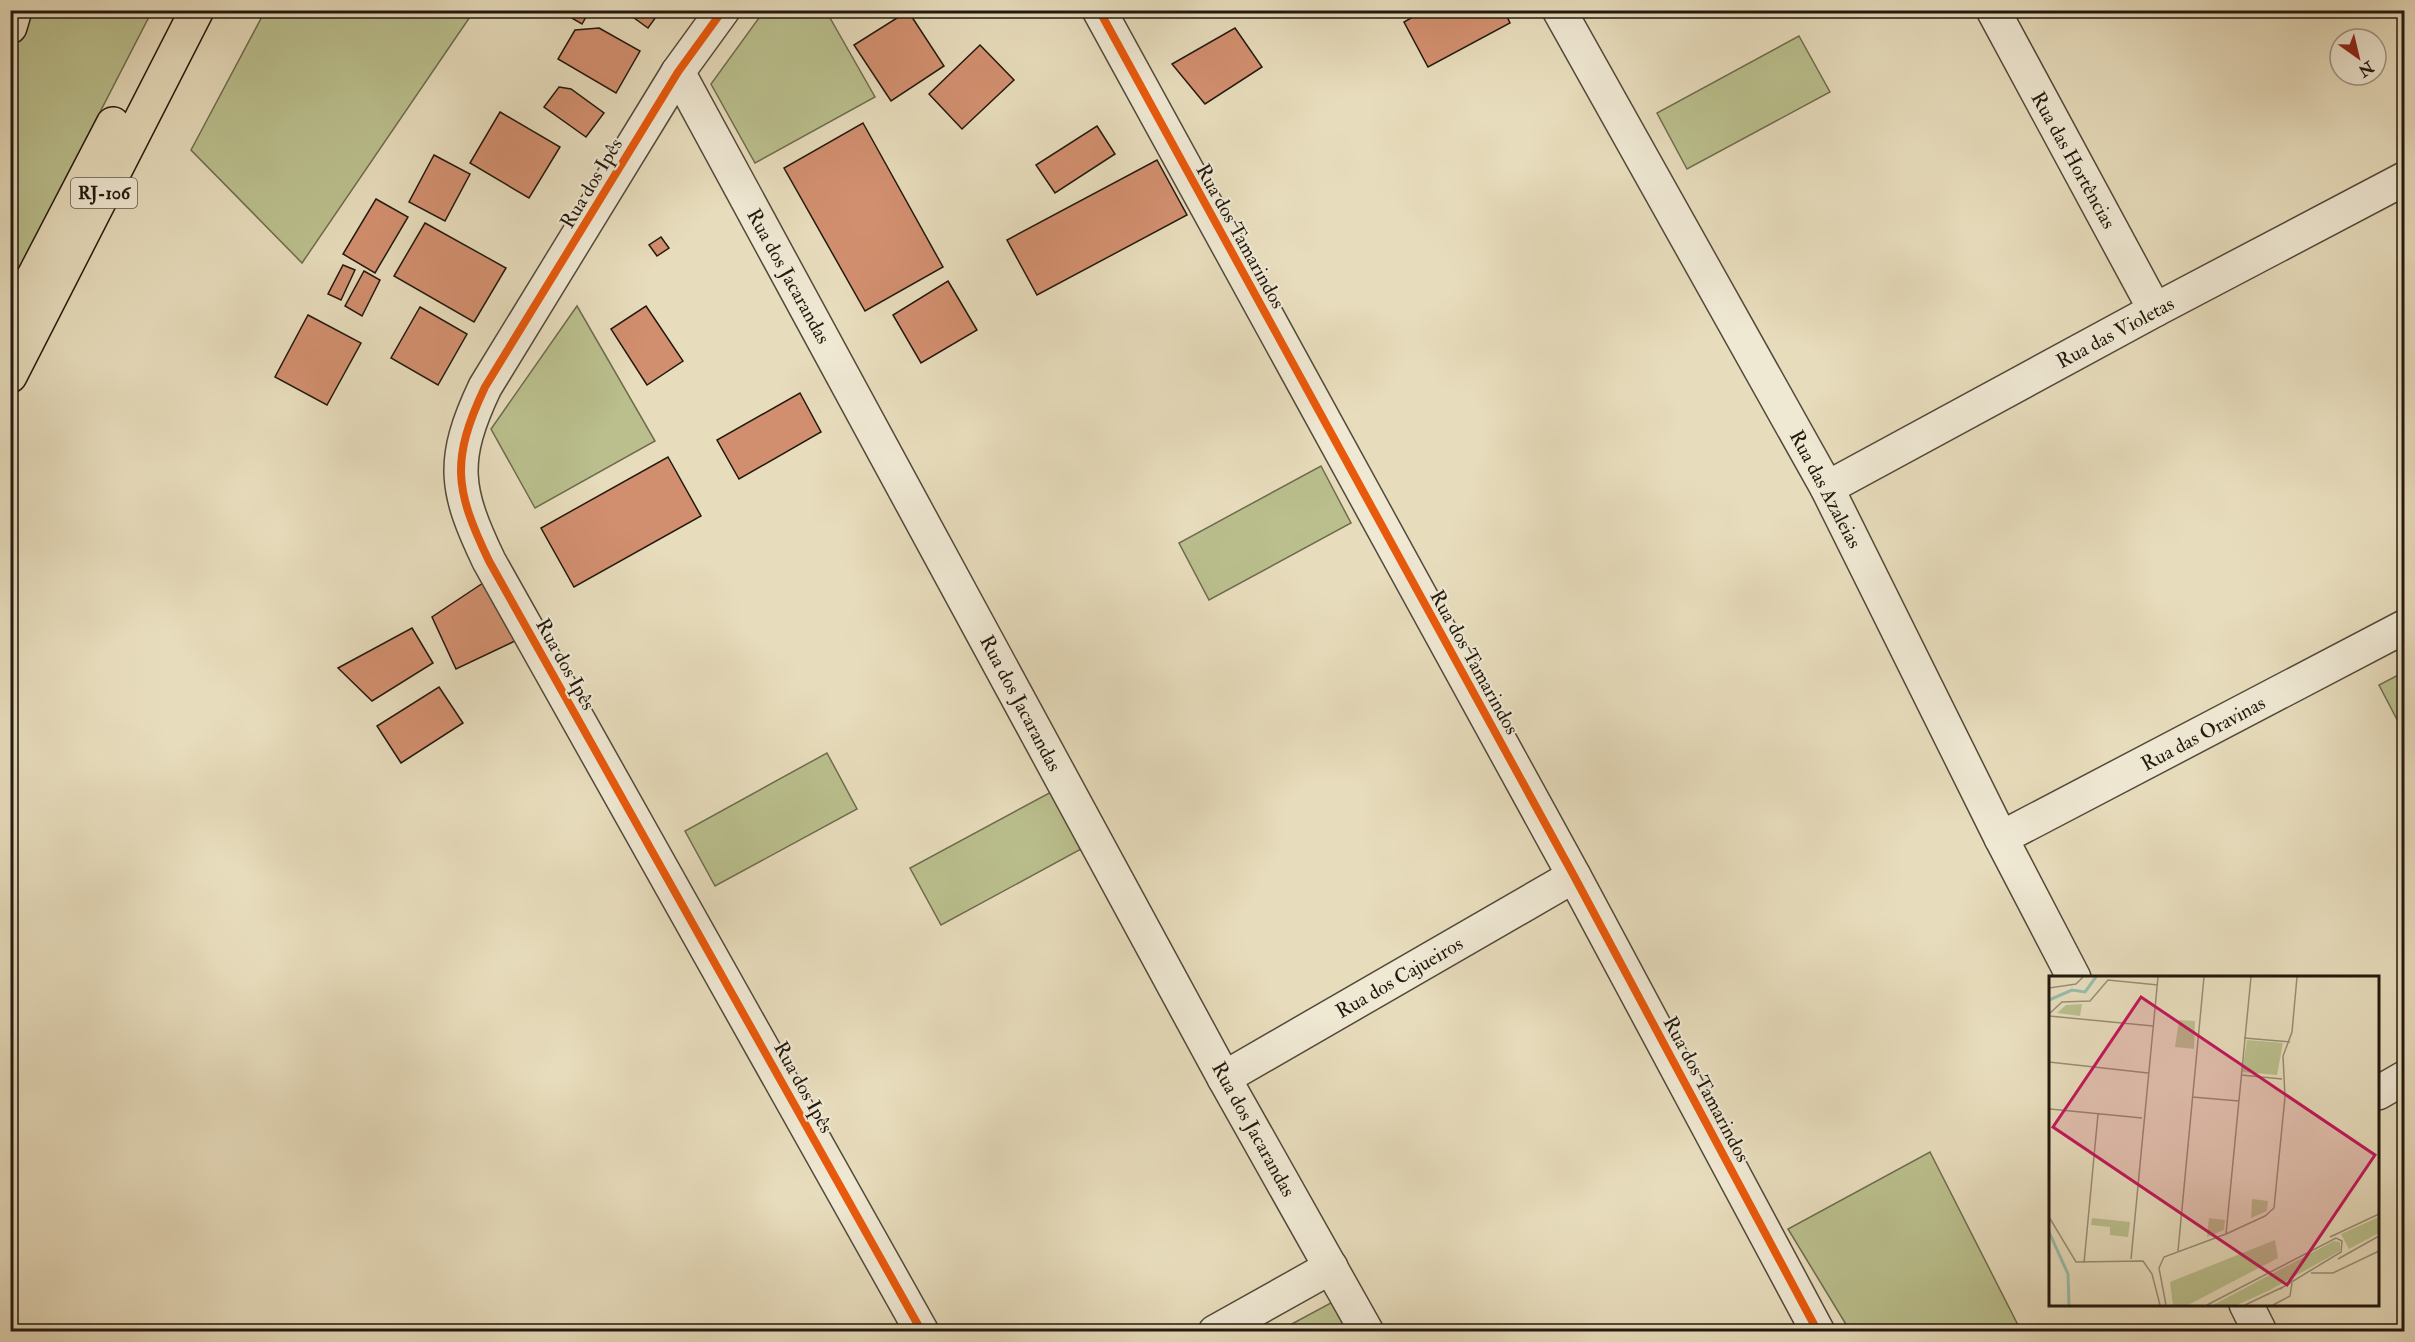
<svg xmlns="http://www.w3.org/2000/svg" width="2415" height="1342" font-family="'IM FELL Double Pica',serif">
<rect width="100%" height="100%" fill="#e7dcbc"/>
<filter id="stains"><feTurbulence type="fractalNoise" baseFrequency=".00333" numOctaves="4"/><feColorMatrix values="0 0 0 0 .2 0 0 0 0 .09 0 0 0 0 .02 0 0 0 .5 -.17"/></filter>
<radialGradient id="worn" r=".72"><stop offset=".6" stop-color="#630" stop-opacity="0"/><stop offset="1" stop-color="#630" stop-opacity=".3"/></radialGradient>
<g fill="#babf8d" stroke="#6e6c4e" stroke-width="1.5">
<path d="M31,11H152L11,285V51Z"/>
<path d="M265,11H474L302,263L191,150Z"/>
<path d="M764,11H826L875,97L755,163L711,84Z"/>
<path d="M1799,36L1830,92L1687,169L1657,113Z"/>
<path d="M577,306L655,441L535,508L491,429Z"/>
<path d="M1321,466L1351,523L1209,600L1179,543Z"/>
<path d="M2404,672V733L2379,685Z"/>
<path d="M827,753L857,809L715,886L685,831Z"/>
<path d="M1053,791L1083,848L941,925L910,868Z"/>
<path d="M1930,1152L2021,1331H1850L1788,1229Z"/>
<path d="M1340,1298L1358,1332H1277Z"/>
</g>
<g fill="#d28f6f" stroke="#22190e" stroke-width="1.5">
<path d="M558,10H590L582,24Z"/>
<path d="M623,10H661L648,28Z"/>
<path d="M1425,10H1504L1510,23L1428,67L1404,22Z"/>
<path d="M908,11L944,66L891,101L854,45Z"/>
<path d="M599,28L640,51L616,93L558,59L575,30Z"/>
<path d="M1235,28L1262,67L1205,104L1172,64Z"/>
<path d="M980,45L1014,80L962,129L929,94Z"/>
<path d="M559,87L571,89L604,113L586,137L544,107Z"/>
<path d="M500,112L560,147L529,198L470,163Z"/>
<path d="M863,123L943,267L865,311L784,168Z"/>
<path d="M1097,126L1115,154L1055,193L1036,165Z"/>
<path d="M434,155L470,174L445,221L409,202Z"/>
<path d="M1157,160L1187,215L1037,295L1007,240Z"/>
<path d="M376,199L408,217L375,273L343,254Z"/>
<path d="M425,223L506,268L474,322L394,276Z"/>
<path d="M661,237L669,248L657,256L649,245Z"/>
<path d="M343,265L355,270L341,300L328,294Z"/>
<path d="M364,271L380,280L362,316L345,306Z"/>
<path d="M948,281L977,330L921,363L893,315Z"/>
<path d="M646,306L683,361L647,385L611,329Z"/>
<path d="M420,307L467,334L438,385L391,358Z"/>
<path d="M308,315L361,343L327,405L275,377Z"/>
<path d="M800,393L821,432L739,479L717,440Z"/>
<path d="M668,457L701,516L574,587L541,528Z"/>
<path d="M486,581L515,641L456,669L432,617Z"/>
<path d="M412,628L433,663L372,701L338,668Z"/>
<path d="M439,687L463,723L401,763L377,726Z"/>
</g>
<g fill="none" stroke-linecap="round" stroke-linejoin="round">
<g stroke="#534a3a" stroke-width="36">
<g id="minor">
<path d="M723,10L678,72L485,387C450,461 455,490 489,561L922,1332"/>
<path d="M1099,10L1574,876L1818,1332"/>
<path d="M1559,10L1827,488L2001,838L2074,978"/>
<path d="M1993,10L2155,310"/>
<path d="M678,72L1224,1078L1367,1332"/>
<path d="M1827,488L2155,310L2404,179"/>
<path d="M2001,838L2404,627"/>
<path d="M1224,1078L1574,876"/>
<path d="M2378,1093L2404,1078"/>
<path d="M2246,1304L2260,1332"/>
<path d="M1215,1332L1331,1267"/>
</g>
</g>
<g stroke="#22190e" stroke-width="36">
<g id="highway">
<path d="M10,27L15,10"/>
<path d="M10,322L113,124"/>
<path d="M10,376L197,10"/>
</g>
</g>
<use href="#minor" stroke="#efe8d3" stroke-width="33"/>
<use href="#highway" stroke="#e7dcbc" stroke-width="33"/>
<g stroke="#efe8d3" stroke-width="11">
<g id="cycleway">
<path d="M723,10L678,72L485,387C450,461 455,490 489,561L922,1332"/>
<path d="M1099,10L1574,876L1818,1332"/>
</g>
</g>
<use href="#cycleway" stroke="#e8590c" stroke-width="8"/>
</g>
<g text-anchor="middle" stroke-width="4.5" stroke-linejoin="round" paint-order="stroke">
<rect fill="#efe8d3" stroke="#605749" stroke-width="1.5" x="71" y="178" width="66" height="30" rx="4.5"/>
<g font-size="18" font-weight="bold" fill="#22190e">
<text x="104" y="199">RJ-106</text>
</g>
<g font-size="20" fill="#22190e" stroke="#efe8d3">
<text transform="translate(2074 160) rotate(61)" y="7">Rua das Hortências</text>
<text transform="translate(591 183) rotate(-59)" y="7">Rua dos Ipês</text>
<text transform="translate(1241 236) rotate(61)" y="7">Rua dos Tamarindos</text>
<text transform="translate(789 276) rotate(61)" y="7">Rua dos Jacarandas</text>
<text transform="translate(2115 332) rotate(-28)" y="7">Rua das Violetas</text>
<text transform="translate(1826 489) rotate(62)" y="7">Rua das Azaleias</text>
<text transform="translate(1475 662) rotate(61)" y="7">Rua dos Tamarindos</text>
<text transform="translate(566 664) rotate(61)" y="7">Rua dos Ipês</text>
<text transform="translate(1021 703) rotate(62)" y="7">Rua dos Jacarandas</text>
<text transform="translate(2203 733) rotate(-28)" y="7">Rua das Oravinas</text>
<text transform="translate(1399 977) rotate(-30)" y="7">Rua dos Cajueiros</text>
<text transform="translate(804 1087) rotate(61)" y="7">Rua dos Ipês</text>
<text transform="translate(1707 1089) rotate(62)" y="7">Rua dos Tamarindos</text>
<text transform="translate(1254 1129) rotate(61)" y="7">Rua dos Jacarandas</text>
</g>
</g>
<g transform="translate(2049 976)">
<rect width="330" height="330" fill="#e7dcbc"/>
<path d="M33,28L31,40L8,37L17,29ZM130,44L146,45L145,73L126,71ZM198,64L234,67L228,99L193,96ZM203,223L219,225L218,235L202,242ZM330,241V257L300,273L292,258ZM43,242L81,246L79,261L61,259V251L42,249ZM160,242L176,244L175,254L158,261ZM226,264L229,282L139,329H124L121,306ZM285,265L291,266V275L221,314L188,329H164Z" fill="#babf8d"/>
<path fill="none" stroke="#97bcab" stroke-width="3" d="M0,24L23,14L36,16L47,1M0,256L19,298L20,329"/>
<path fill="none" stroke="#988e76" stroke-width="1.5" d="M0,12L27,8L34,1M0,38L13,26L41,25L59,4L109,9M0,40L104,50M195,62L241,66M0,86L99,97M192,99L233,103M143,121L190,125M0,131V155M1,133L93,142M0,241L27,286L94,285L103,298L111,329M177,258L202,1M281,261L330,238M129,275L155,1M82,283L109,1M289,283L330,260M35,287L49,138M262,297H284L330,275M183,316L287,262L293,265L292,276L231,313M117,329L110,292L115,281L177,258L216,240L225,232L236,121L234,80L243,56L248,1M158,329L185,315M196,329L234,311M224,329L241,320L243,307"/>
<path fill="#c2185b" fill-opacity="0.15" stroke="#c2185b" stroke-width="3" d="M92,21L326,179L238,309L4,151Z"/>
<rect width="330" height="330" fill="none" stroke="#22190e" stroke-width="3"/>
</g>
<rect width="2415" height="1342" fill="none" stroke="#e7dcbc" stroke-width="36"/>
<rect x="12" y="12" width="2391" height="1318" fill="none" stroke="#22190e" stroke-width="3"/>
<rect x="18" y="18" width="2379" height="1306" fill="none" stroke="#22190e" stroke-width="1.5"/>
<g transform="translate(2358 57) rotate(146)"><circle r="28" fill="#efe8d3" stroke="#9d9584" stroke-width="1.5"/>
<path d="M0-4.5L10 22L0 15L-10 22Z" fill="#8f2418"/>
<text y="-9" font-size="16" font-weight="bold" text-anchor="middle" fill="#22190e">N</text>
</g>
<rect width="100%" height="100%" filter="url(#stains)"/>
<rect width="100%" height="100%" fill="url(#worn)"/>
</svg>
